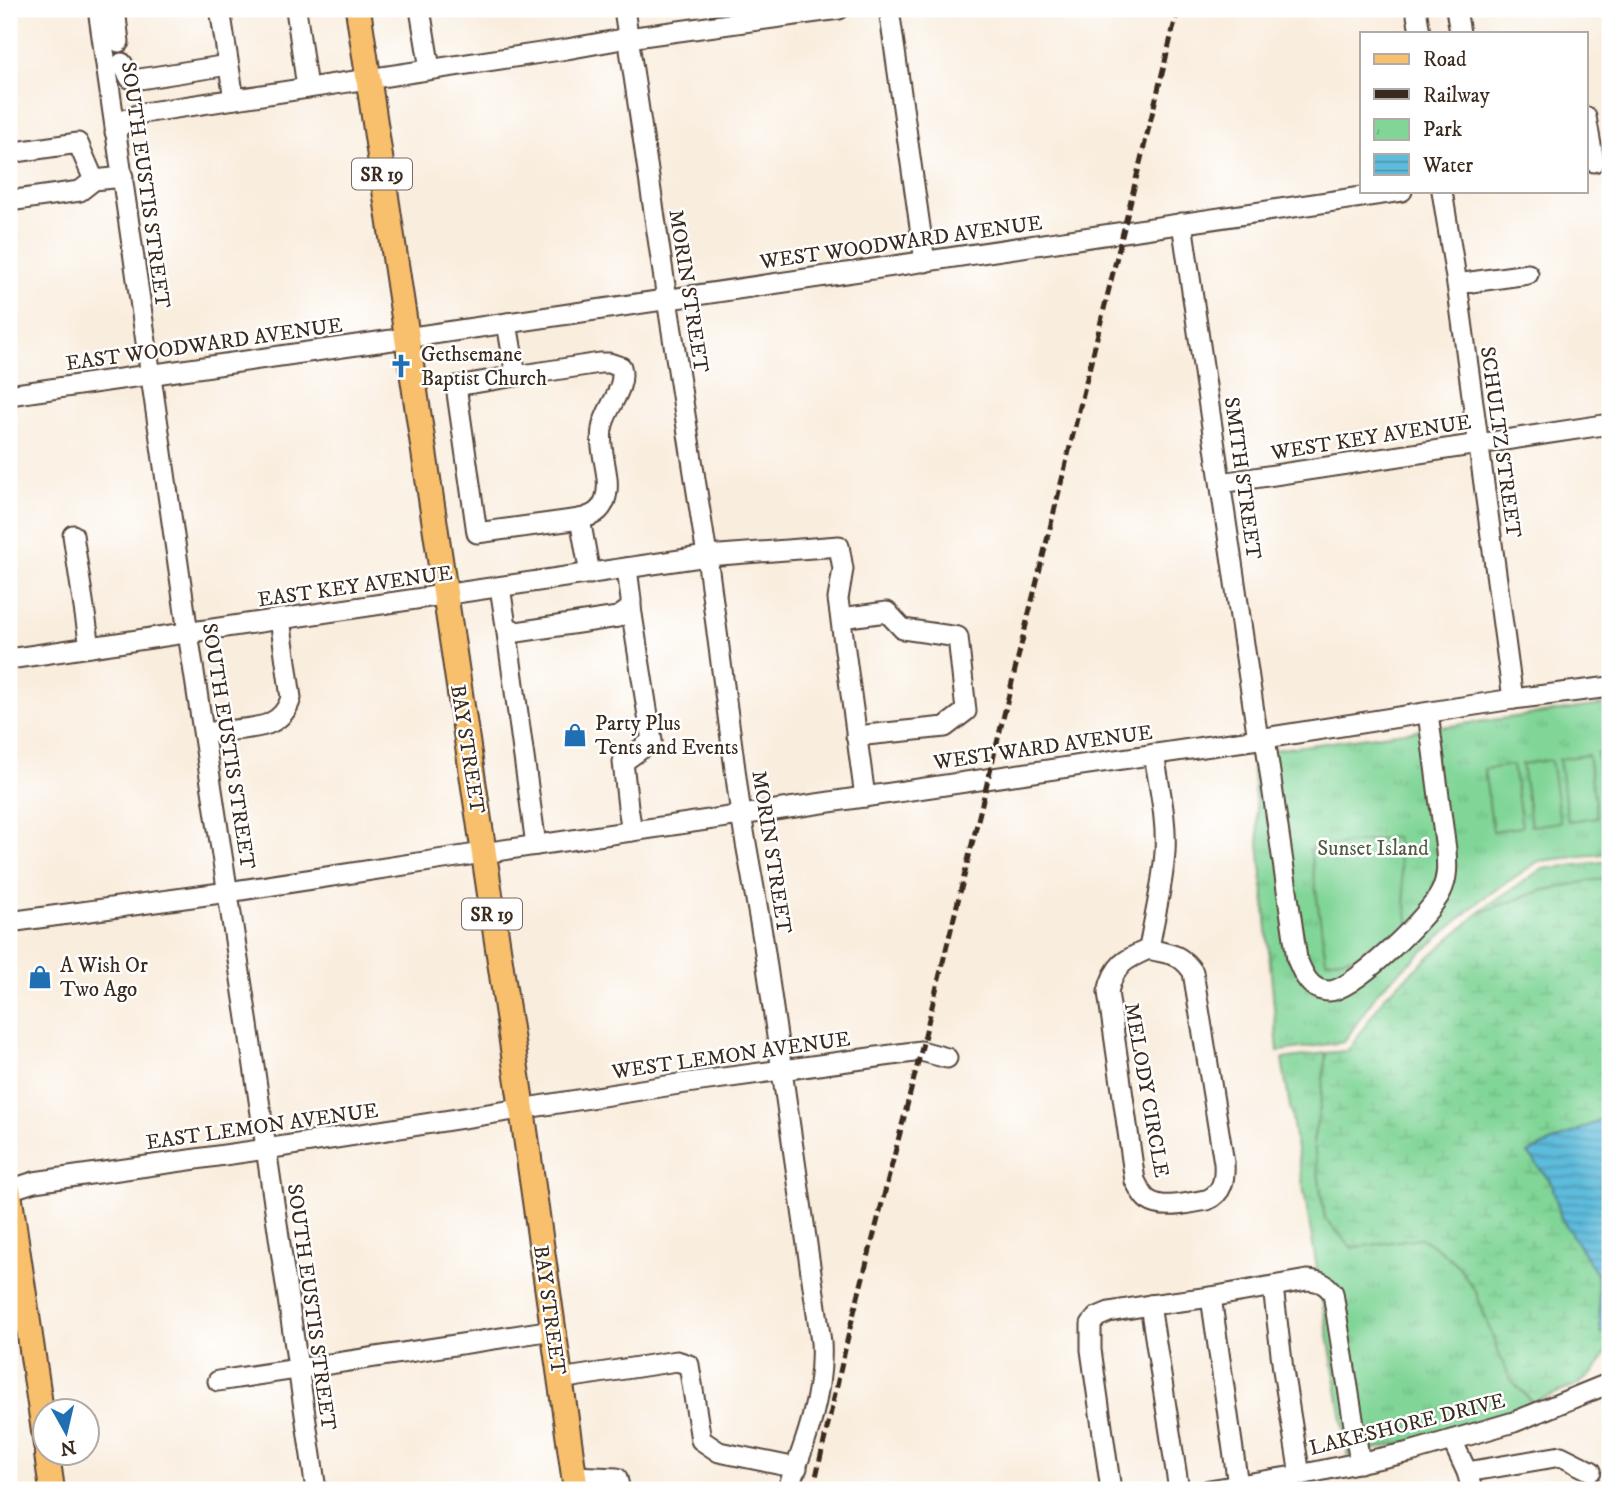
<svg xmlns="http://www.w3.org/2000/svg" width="1619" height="1499" font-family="'IM FELL DW Pica',serif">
<defs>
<pattern id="wetland-marsh" width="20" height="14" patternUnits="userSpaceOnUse" patternTransform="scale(1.75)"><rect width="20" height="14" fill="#80d597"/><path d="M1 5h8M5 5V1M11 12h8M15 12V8" fill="none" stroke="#70b782"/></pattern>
<pattern id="park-tufts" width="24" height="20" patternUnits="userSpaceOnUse" patternTransform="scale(1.75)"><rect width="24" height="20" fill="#80d597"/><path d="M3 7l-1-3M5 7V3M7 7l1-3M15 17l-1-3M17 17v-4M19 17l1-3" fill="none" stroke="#70b782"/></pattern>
<pattern id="water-rules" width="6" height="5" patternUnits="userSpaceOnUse" patternTransform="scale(1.75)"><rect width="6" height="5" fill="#5dbbdc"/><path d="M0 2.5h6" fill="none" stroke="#4e98b2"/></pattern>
</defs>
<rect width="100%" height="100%" fill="#fff"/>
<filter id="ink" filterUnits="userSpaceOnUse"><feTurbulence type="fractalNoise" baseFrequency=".0143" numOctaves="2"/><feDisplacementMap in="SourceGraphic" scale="14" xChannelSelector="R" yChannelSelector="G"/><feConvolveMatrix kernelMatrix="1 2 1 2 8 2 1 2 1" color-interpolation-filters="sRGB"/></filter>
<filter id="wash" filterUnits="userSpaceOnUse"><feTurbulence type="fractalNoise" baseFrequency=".00686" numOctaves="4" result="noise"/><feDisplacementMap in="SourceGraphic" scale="28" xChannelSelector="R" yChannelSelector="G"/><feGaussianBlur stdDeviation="1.57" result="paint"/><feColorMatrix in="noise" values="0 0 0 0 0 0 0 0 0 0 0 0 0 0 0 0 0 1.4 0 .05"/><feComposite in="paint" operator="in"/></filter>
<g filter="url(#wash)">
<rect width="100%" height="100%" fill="#f9eddd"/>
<path fill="url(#wetland-marsh)" stroke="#5e805a" stroke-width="2" d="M1610,877V1116L1528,1153L1552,1184L1561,1218L1597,1274L1601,1332L1610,1334V1346L1595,1371L1576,1386L1533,1402L1511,1380L1501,1360L1476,1293L1458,1266L1440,1250L1420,1238L1351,1248L1325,1219L1313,1140L1320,1107L1326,1053L1345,1051L1350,1048L1385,996L1479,913L1543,890Z"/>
<g fill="url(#park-tufts)" stroke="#5e805a" stroke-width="2">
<path d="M1610,704V853L1539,861L1482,899L1379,990L1344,1042L1278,1051L1251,753Z"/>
<path d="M1610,861V877L1543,890L1479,913L1487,906L1542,869Z"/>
<path d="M1326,1053L1320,1107L1313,1140L1325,1219L1352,1248L1420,1238L1440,1250L1458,1266L1476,1293L1501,1359L1511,1380L1533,1403C1474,1427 1410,1442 1348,1455L1282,1059Z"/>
</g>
<g fill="#80d597" stroke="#5e805a" stroke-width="2">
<path d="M1610,752V815L1607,816L1597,753Z"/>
<path d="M1588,755L1597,817L1568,821L1559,759Z"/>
<path d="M1551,760L1560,822L1531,826L1522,764Z"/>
<path d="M1513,765L1522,827L1493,831L1484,769Z"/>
<path d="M1396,837L1412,948L1326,961L1310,849Z"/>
</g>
<path fill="url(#water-rules)" stroke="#4c727d" stroke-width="2" d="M1610,1116V1176L1601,1181L1605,1210L1610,1223V1334L1601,1333L1597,1274L1561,1218L1552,1184L1528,1153Z"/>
</g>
<g filter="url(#ink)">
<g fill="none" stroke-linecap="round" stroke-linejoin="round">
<g stroke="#58473b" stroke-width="23">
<g id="minor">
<path d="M98,9L188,633L248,1025L316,1490"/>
<path d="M115,9L119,42"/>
<path d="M220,9L234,99"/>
<path d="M296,9L307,88"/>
<path d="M420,9L430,69"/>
<path d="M624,9L667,299L707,556L741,815L763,939L821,1342C824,1393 806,1443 787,1490"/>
<path d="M889,9L925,262"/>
<path d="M1416,9L1420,33"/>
<path d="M1456,9L1460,33"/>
<path d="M122,63L130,78L140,79L228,65"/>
<path d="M1586,117L1594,162"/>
<path d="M115,132L127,119L143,113L567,49L628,38L839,9"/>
<path d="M9,153L78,143L94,180"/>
<path d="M1442,191L1457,284L1513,699"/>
<path d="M9,201L80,191L94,180L123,177"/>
<path d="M1182,223L1258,739"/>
<path d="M1457,284L1528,274"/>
<path d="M507,323L516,376L456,386L477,533L580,519L590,574"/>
<path d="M516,376L600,363H609L621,367C627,389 605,408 602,429C598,452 613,478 605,500C601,512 592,516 580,519"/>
<path d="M9,395L406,338L1402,191"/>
<path d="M1221,483L1610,424"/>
<path d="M73,535L90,647"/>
<path d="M500,587L506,626L517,632L618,617L631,608V600L627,568"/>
<path d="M631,608L652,741L623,762L628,807L632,831"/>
<path d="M841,618L887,612L903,629L958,637L966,711L945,727L856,736"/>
<path d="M506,626L536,845"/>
<path d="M9,659L707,556L839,546L843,569L838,599L865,797"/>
<path d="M204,733C218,731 260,729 270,723C281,718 288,708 291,698L280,619"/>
<path d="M1265,738L1297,959C1303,974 1310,991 1329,991C1353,991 1431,914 1441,892C1448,878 1447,865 1446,850L1428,713"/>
<path d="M9,922L228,892L483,853L1265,738L1513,699L1610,687"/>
<path d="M1149,949C1170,955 1179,952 1193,972L1224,1163C1225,1179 1223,1193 1207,1200C1190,1202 1164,1211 1148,1200C1142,1196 1139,1187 1135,1181L1108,992C1114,965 1125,959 1149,949Z"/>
<path d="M1149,949C1154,917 1163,885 1165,852C1167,819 1159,786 1154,754"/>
<path d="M9,1190L34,1182L266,1149L679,1084L921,1051L947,1058"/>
<path d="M1273,1287L1283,1370L1300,1475"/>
<path d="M1211,1297L1238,1485"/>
<path d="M1150,1305L1179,1490"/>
<path d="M560,1379L677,1361L689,1365L701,1440L719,1452L797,1468"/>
<path d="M218,1381L553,1330"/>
<path d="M1452,1440L1467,1472L1472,1490"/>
<path d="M1467,1472L1561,1456L1591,1471"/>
<path d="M574,1476L617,1478L620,1490"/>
<path d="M1111,1490L1091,1350V1324L1097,1317L1109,1312L1150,1305L1211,1297L1307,1280C1320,1281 1325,1283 1333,1293L1360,1463"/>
<path d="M1209,1490L1300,1475L1410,1452L1514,1422L1610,1383"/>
</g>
</g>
<g stroke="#58473b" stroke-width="28">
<g id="major">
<path d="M358,9L522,1109L576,1490"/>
<path d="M9,1193L46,1445"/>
<path d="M47,1454L52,1490"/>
</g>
</g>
<use href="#minor" stroke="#fff" stroke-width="19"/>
<use href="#major" stroke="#f8bf6c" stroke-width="24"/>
<path stroke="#3b2a1e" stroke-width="5" stroke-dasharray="10 5" stroke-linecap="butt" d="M813,1490L850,1328L921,1051L1178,9"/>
</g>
</g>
<defs>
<g id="church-bare" transform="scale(1.89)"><path d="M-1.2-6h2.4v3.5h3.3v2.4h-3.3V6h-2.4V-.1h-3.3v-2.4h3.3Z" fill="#1f6fb2" stroke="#fff" stroke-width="2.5" paint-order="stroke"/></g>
<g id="shop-bare" transform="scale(1.89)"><path d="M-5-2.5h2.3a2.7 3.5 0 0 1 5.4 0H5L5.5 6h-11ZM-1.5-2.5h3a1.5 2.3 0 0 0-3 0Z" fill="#1f6fb2" stroke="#fff" stroke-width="2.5" paint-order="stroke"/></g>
</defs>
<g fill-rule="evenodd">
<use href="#church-bare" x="401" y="366"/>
<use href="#shop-bare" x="575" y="735"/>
<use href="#shop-bare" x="40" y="977"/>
</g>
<g text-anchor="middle" stroke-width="5" stroke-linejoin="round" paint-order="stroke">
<g fill="#fff" stroke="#766a62" stroke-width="2">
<rect x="352" y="158.5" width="60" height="31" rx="5"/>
<rect x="462" y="898.5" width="60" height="31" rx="5"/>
</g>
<g font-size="19" font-weight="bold" fill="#3b2a1e">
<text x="382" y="181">SR 19</text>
<text x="492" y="921">SR 19</text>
</g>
<g font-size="21" fill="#3b2a1e" stroke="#fff">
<text transform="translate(146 185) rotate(82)" y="7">SOUTH EUSTIS STREET</text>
<text transform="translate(901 242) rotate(-8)" y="7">WEST WOODWARD AVENUE</text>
<text transform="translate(689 291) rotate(81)" y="7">MORIN STREET</text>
<text transform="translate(204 344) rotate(-8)" y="7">EAST WOODWARD AVENUE</text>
<text transform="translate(1371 437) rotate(-9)" y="7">WEST KEY AVENUE</text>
<text transform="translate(1501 442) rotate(82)" y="7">SCHULTZ STREET</text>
<text transform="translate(1243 478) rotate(82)" y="7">SMITH STREET</text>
<text transform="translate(355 586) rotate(-8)" y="7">EAST KEY AVENUE</text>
<text transform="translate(229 746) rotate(81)" y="7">SOUTH EUSTIS STREET</text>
<text transform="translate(1043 747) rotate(-8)" y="7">WEST WARD AVENUE</text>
<text transform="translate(468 749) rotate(81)" y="7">BAY STREET</text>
<text transform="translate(772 852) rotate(81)" y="7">MORIN STREET</text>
<text transform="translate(731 1055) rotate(-8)" y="7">WEST LEMON AVENUE</text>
<text transform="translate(1147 1090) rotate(80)" y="7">MELODY CIRCLE</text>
<text transform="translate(262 1126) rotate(-8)" y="7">EAST LEMON AVENUE</text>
<text transform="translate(312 1307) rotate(82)" y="7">SOUTH EUSTIS STREET</text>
<text transform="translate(550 1310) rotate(82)" y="7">BAY STREET</text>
<text transform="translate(1407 1424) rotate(-14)" y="7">LAKESHORE DRIVE</text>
</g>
<g font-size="21" fill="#3b2a1e" stroke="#fff" text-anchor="start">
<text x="421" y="361">Gethsemane<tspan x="421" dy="24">Baptist Church</tspan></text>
<text x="595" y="730">Party Plus<tspan x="595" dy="24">Tents and Events</tspan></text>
<text x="60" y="972">A Wish Or<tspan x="60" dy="24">Two Ago</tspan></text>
</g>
<g font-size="21" fill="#505d42" stroke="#fff">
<text x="1373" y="855">Sunset Island</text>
</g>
</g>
<rect width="1619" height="1499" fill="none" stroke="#fff" stroke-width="35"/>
<rect x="1360" y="32" width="228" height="161" fill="#ffffff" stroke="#b1aaa5" stroke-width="2"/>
<rect x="1374" y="54" width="35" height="10" fill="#f8bf6c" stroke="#b1aaa5" stroke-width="2"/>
<text x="1423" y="66" font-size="21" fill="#3b2a1e">Road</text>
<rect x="1374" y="89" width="35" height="10" fill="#3b2a1e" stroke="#b1aaa5" stroke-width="2"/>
<text x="1423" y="102" font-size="21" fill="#3b2a1e">Railway</text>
<rect x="1374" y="119" width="35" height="21" fill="url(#park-tufts)" stroke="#b1aaa5" stroke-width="2"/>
<text x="1423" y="136" font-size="21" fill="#3b2a1e">Park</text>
<rect x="1374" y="154" width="35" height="21" fill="url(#water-rules)" stroke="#b1aaa5" stroke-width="2"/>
<text x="1423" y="172" font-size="21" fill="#3b2a1e">Water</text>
<g transform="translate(66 1432) rotate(172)"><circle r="33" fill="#ffffff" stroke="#b1aaa5" stroke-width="2"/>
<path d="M0-5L12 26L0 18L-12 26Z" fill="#1f6fb2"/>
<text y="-10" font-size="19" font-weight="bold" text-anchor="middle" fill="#3b2a1e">N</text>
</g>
</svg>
